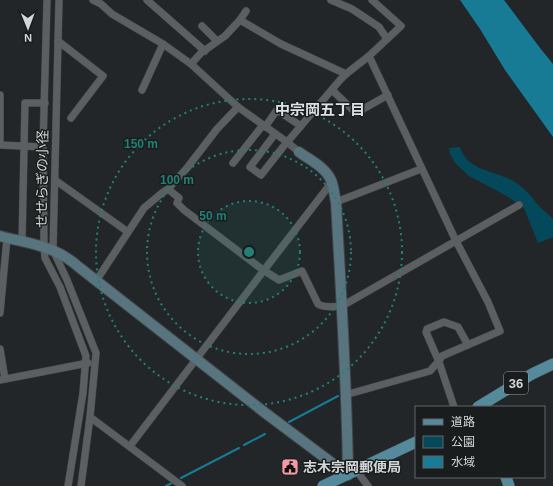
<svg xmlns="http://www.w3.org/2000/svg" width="553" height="486" font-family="Helvetica,'Noto Sans JP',sans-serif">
<rect width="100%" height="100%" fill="#222628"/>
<path fill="#04495b" d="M460,147C469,174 497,169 518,184C523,188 528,192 532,197C534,199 535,202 537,204C542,209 548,214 553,219V237L538,243L524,208L505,195L469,176L455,163L450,154L449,148Z"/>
<path fill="#187b96" d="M460,0H504L540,48L553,64V137L505,70L480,29Z"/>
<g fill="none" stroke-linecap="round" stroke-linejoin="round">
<g stroke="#187b96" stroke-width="2">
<path d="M289,422L338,396"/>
<path d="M244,445L265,434"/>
<path d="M181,478L239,448"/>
<path d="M166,486L172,483"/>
</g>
<g stroke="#404344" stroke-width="8">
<g id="street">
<path d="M47,0L43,147L44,247L45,258L60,287L86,356L83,393L68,486"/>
<path d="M59,0L53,250L67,280L96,353L90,417L81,486"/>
<path d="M93,0L101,4L112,14L163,44L191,64L238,107L287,142L299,152"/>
<path d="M147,0L205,51"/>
<path d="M331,0L352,9L379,27L387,39"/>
<path d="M240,20L246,11"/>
<path d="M202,26L217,41"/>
<path d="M58,41L103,76L71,118"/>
<path d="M191,64L201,53L225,36L240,20L281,44L346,74"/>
<path d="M142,90L163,44"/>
<path d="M332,90L356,113L388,95"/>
<path d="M0,95V145L43,147"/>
<path d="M265,127L277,110L301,126"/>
<path d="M275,134L250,167L261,175L283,147L340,80L346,74L369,56L401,26L372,0"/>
<path d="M233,163L263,125"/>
<path d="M55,180L128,232"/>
<path d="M168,189L179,198L177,203L184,210L263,270L279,280L302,271L318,304C324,308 334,307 342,306L519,205"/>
<path d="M336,202L421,169"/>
<path d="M22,241L25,103H45"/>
<path d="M96,281L144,208L162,193L168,189L187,168L217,129L238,107"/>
<path d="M0,313L7,238"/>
<path d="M0,349L5,379"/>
<path d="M0,380L88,363"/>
<path d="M345,395L430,371C434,366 439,362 442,356L500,331L488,302L456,241L369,56"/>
<path d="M454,407L439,362L426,332L427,329L444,322L458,327L468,345"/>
<path d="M90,417L182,486"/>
<path d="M130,446L268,265L332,182"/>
<path d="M356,470L368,486"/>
</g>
</g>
<g stroke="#404344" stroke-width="12">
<g id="secondary">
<path d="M299,152C310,160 325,167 331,180C334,187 334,194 336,202C341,293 347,384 348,475"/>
<path d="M0,236C18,241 37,243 54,251C64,255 72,261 80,268L264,412L348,475"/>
</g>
</g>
<g stroke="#404344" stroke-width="12">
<g id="primary">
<path d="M478,407L532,374L553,364"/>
<path d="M506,477L509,486"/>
<path d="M323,486L416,442"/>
</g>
</g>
<use href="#street" stroke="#5b5f61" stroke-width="7"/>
<use href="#secondary" stroke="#58747e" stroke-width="10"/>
<use href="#primary" stroke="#548a9b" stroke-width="11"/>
</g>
<circle cx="249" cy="252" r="51" fill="#238078" fill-opacity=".12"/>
<g fill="none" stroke="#238078" stroke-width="2" stroke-dasharray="2 4">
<circle cx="249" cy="252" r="51"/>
<circle cx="249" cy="252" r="102"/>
<circle cx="249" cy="252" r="153"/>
</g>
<defs>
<g id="civic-square" transform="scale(0.9)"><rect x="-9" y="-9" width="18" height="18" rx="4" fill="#f49aa5" stroke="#191d1e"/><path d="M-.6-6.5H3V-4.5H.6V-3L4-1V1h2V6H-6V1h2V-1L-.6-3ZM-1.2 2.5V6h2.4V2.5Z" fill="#111"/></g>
</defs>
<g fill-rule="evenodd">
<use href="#civic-square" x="290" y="467"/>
</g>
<g text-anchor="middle" stroke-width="3" stroke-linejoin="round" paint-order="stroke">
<rect fill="#191d1e" stroke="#9b9ea0" stroke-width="1" x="504" y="372" width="24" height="22" rx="3"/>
<g font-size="13" font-weight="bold" fill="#d3d6d7">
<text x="516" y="388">36</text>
</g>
<g font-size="14" fill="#d3d6d7" stroke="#191d1e">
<text transform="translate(42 179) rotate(-89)" y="5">せせらぎの小径</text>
</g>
<g font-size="14" font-weight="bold" fill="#d3d6d7" stroke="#191d1e" text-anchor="start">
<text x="303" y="472">志木宗岡郵便局</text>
</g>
<g font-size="15" font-weight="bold" fill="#dce1e3" stroke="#191d1e">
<text x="320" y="115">中宗岡五丁目</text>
</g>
</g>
<circle cx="249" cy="252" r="6" fill="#238078" stroke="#191d1e" stroke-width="2"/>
<g font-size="12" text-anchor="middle" font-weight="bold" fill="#238078" stroke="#191d1e" stroke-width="3" stroke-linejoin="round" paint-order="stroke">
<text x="141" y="148">150 m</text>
<text x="177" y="184">100 m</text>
<text x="213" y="220">50 m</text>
</g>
<rect x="415" y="406" width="130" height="72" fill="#191d1e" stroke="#636768"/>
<rect x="423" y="419" width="20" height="6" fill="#548a9b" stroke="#636768"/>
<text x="451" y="426" font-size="12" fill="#d3d6d7">道路</text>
<rect x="423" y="436" width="20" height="12" fill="#04495b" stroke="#636768"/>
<text x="451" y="446" font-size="12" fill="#d3d6d7">公園</text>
<rect x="423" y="456" width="20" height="12" fill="#187b96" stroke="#636768"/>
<text x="451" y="466" font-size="12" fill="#d3d6d7">水域</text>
<g transform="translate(28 28) rotate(179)" stroke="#191d1e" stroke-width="3" paint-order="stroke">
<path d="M0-3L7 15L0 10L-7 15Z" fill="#d3d6d7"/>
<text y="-6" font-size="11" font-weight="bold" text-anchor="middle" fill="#d3d6d7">N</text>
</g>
</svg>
